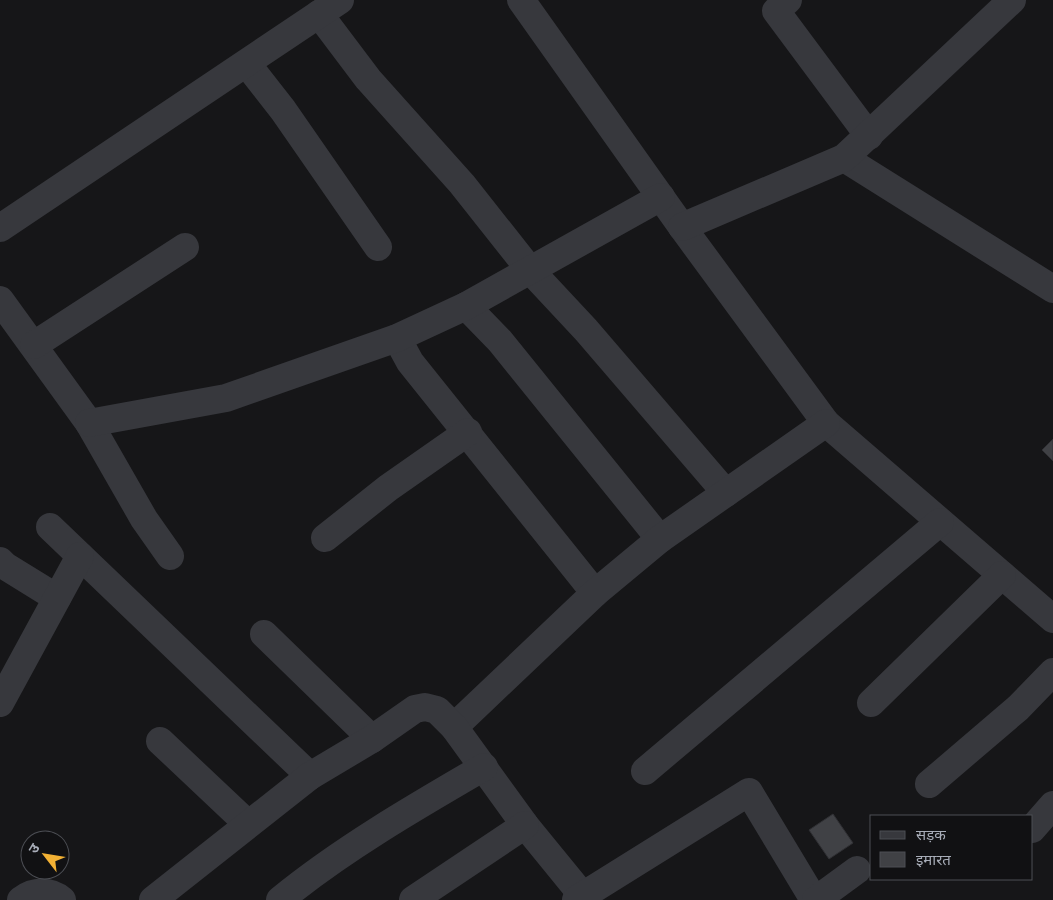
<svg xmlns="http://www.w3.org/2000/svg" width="1053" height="900" font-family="'Archivo Narrow','Noto Sans Devanagari',sans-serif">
<rect width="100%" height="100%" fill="#161618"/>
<g fill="#404145" stroke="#303034">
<path d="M1053,439V461L1042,450Z"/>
<path d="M833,814L853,843L829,859L809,830Z"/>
</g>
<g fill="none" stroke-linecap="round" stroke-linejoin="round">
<g stroke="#37383d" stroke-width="28">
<path d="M521,0L682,227L826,423L1053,619"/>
<path d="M788,0L776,11L869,136"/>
<path d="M319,14L368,79L462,184L530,270L586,330L726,493"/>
<path d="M247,64L283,110L378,247"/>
<path d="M844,158L1053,289"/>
<path d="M682,227L844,158L1012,0"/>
<path d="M0,228L340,0"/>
<path d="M0,300L89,423L144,519L170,556"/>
<path d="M466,306L500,341L660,539"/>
<path d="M397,338L410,362L595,593"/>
<path d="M34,345L185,247"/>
<path d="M89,423L226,398L397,338L466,306L661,197"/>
<path d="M50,527L310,776"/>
<path d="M325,538L388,488L468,432"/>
<path d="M0,561L5,566L57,598"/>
<path d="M264,634L372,739"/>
<path d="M0,703L80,556"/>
<path d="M871,703L1002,575"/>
<path d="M454,727L595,593L660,539L826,423"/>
<path d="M160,741L248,824"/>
<path d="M645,771L940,522"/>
<path d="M929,784L1018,708L1053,672"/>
<path d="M1032,829L1053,805"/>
<path d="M21,900C34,890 50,890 62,900"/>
<path d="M153,900L310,776L372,739L415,709L425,707L437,710L454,727L525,825L583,896"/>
<path d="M280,900C341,850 415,807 484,767"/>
<path d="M413,900L525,825"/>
<path d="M576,900L749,792L814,900"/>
<path d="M816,900L857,870"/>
</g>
</g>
<rect x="870" y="815" width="162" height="65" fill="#111113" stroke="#4d4f55"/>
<rect x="880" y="831" width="25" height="8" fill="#37383d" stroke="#4d4f55"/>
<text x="916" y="840" font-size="15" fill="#a8adb8">सड़क</text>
<rect x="880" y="852" width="25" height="15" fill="#404145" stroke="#4d4f55"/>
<text x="916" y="865" font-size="15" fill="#a8adb8">इमारत</text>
<g transform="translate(45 855) rotate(301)"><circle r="24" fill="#111113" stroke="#4d4f55"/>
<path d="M0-4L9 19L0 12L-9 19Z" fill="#f2b134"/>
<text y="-8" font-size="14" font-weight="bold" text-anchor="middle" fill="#a8adb8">उ</text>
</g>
</svg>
